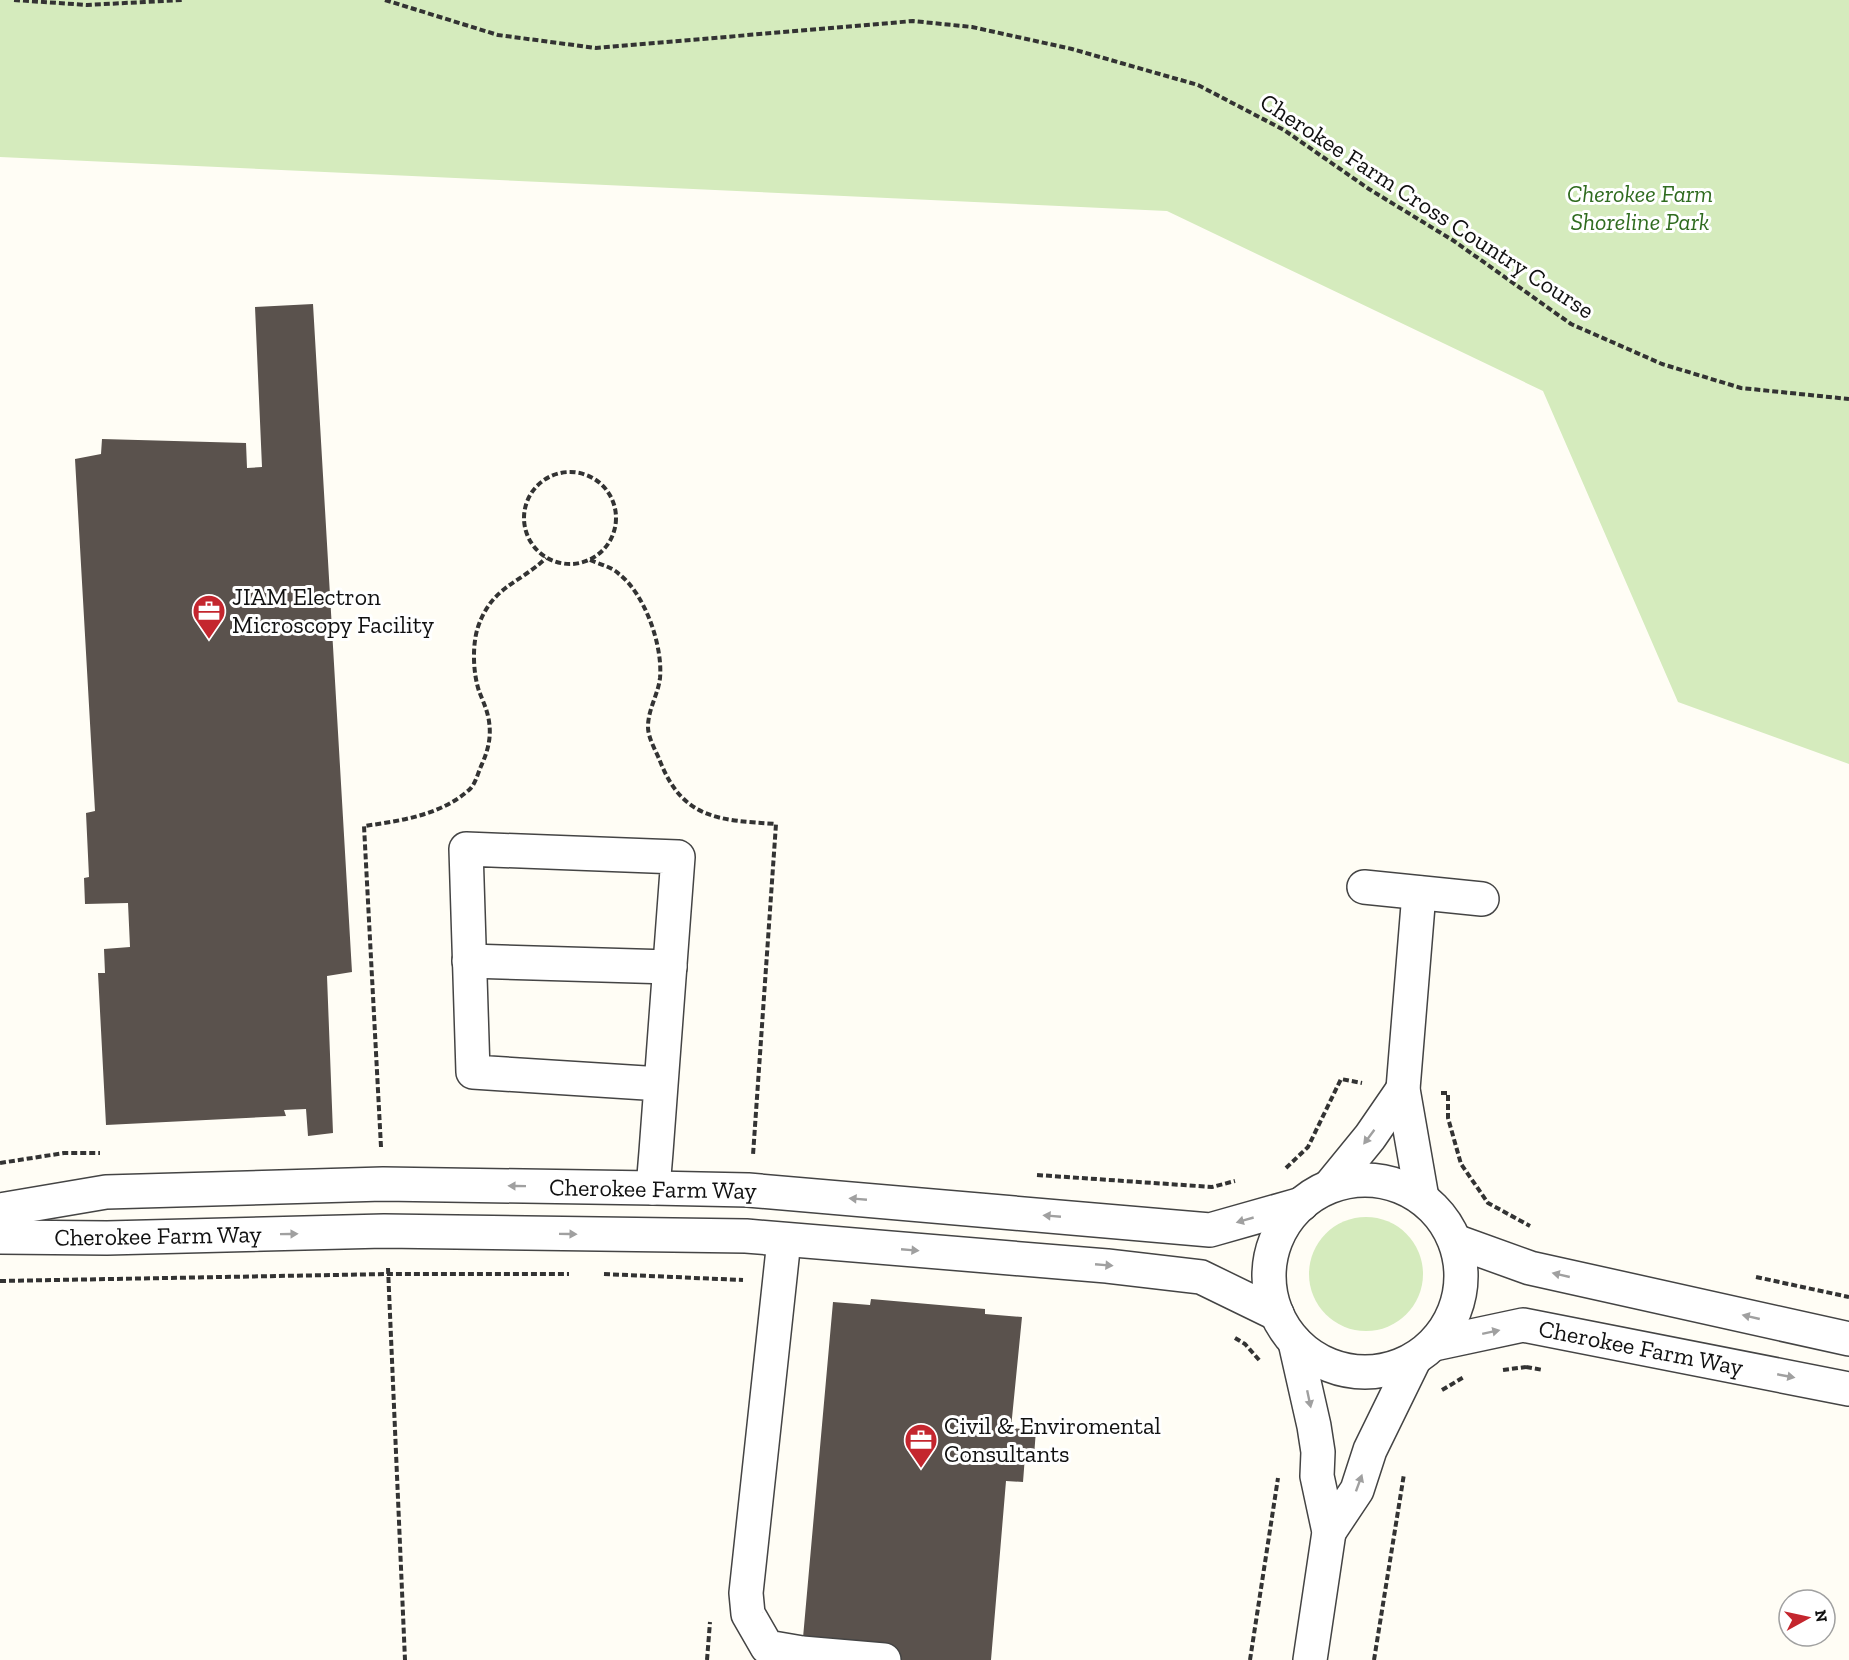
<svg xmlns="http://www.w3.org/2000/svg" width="1849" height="1660" font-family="'Zilla Slab',serif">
<rect width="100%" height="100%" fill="#fffdf5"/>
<g fill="#d5ebbd">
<path d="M0,0H1849V764L1678,702L1543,391L1167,211L0,157Z"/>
<circle cx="1366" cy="1274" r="57"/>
</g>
<g fill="#5a524d">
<path d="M313,304L352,972L327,976L333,1133L308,1136L306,1109L284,1110L286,1116L106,1125L98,973H105L104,949L130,947L128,903L85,904L84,878L89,877L86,813L95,811L75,459L101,454L102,439L246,443L247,468L262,467L255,307Z"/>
<path d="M871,1299L985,1309V1314L1022,1317L1011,1428L1036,1430L1034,1456H1025L1023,1482L1006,1481L991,1660H801L833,1302L870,1305Z"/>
</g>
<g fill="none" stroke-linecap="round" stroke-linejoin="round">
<g stroke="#444" stroke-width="36">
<g id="minor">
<path d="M1364,887L1482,899"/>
<path d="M1419,893L1403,1089L1422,1198"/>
<path d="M469,961L670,967"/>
<circle cx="1365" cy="1276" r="96"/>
<path d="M1330,1186L1370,1137L1403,1089"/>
<path d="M653,1188L656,1152L678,857L466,849L473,1072L661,1084"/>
<path d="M0,1210L106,1192L383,1184L653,1188L748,1190L1210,1230L1302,1204"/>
<path d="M0,1237L107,1238L384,1231L746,1236L1107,1266L1201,1277L1277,1314"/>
<path d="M784,1240L746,1593L748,1614L767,1647L802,1653L884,1660"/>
<path d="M1455,1241L1530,1268L1849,1339"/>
<path d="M1295,1342L1314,1426L1318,1452L1317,1476L1329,1532L1310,1660"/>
<path d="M1434,1344L1523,1325L1849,1389"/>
<path d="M1329,1532L1357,1490L1370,1450L1414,1360"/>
</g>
</g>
<g stroke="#333" stroke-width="4" stroke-dasharray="6 3" stroke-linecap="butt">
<path d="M14,0L87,5L182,0"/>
<path d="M385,0L498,35L596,48L913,21L972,27L1072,49L1198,85L1284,130L1369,189L1454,241L1571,324L1662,364L1741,388L1849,399"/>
<circle cx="570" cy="518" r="46"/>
<path d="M590,560C599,564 612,567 619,574C645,594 663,646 660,678C658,695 648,709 648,727C648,738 656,751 660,761C683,820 720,820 776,824L753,1155"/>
<path d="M1441,1093H1448V1118L1461,1164L1488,1203L1530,1226"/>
<path d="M381,1147L364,826C400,821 442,815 470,789C476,783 478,772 482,764C489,748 492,734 488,716C486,707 482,699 479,691C473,673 472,645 478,627C492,586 519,584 546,558"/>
<path d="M0,1163L64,1153H100"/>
<path d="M1286,1168L1308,1147L1341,1079L1362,1083"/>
<path d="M1037,1175L1212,1187L1235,1181"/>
<path d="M388,1268L405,1660"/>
<path d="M604,1274L743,1280"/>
<path d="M1756,1277L1849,1297"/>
<path d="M0,1281L389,1274H569"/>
<path d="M1235,1338L1245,1344L1260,1361"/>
<path d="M1526,1367L1543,1370"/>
<path d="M1503,1370L1526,1367V1364"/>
<path d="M1442,1390L1464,1377"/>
<path d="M707,1660L710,1622"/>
<path d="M1250,1660L1278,1478"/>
<path d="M1374,1660L1404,1474"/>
</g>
<use href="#minor" stroke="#fff" stroke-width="33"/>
</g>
<defs><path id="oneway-solid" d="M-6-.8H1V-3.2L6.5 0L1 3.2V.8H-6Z" transform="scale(1.5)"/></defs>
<g fill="#a0a0a0">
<use href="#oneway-solid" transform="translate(1369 1137) rotate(127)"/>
<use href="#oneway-solid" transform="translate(517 1186) rotate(-179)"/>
<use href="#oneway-solid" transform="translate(858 1199) rotate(-175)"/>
<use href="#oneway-solid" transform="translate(1052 1216) rotate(-175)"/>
<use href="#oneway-solid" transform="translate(1245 1220) rotate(164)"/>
<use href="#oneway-solid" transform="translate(289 1234) rotate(-1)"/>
<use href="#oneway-solid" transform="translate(568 1234) rotate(1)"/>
<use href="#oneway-solid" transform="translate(910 1250) rotate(5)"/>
<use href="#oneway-solid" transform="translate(1104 1265) rotate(5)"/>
<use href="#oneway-solid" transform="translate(1561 1275) rotate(-167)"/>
<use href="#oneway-solid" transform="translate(1751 1317) rotate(-167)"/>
<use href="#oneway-solid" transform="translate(1491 1332) rotate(-12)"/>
<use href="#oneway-solid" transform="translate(1786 1376) rotate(11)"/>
<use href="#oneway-solid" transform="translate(1309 1399) rotate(78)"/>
<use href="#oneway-solid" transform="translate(1359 1483) rotate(-70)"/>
</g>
<defs>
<g id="office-pin" transform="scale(1.725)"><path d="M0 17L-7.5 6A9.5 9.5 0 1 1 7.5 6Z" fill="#c4262e" stroke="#fff"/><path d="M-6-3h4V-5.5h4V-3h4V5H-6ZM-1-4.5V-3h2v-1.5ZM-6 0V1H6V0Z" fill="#fff"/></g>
</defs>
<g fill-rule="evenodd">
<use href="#office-pin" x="209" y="611"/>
<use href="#office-pin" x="921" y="1440"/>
</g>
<g text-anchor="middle" stroke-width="6" stroke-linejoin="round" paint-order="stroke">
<g font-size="24" font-style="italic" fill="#2f6b1f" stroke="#fff">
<text x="1640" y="202">Cherokee Farm<tspan x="1640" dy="28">Shoreline Park</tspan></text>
</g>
<g font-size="24" fill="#111" stroke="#fff">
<text transform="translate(1427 206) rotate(33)" y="8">Cherokee Farm Cross Country Course</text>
<text transform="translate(653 1189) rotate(1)" y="8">Cherokee Farm Way</text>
<text transform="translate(158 1236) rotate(-1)" y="8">Cherokee Farm Way</text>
<text transform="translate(1641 1348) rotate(11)" y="8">Cherokee Farm Way</text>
</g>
<g font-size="24" fill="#111" stroke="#fff" text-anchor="start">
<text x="232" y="605">JIAM Electron<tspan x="232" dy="28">Microscopy Facility</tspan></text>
<text x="944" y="1434">Civil &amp; Enviromental<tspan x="944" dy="28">Consultants</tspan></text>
</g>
</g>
<g transform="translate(1807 1618) rotate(82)"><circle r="28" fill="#ffffff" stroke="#a0a0a0" stroke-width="1.5"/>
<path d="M0-4.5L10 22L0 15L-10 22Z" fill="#c4262e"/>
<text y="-9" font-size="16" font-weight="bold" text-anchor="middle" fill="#111111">N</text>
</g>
</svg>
